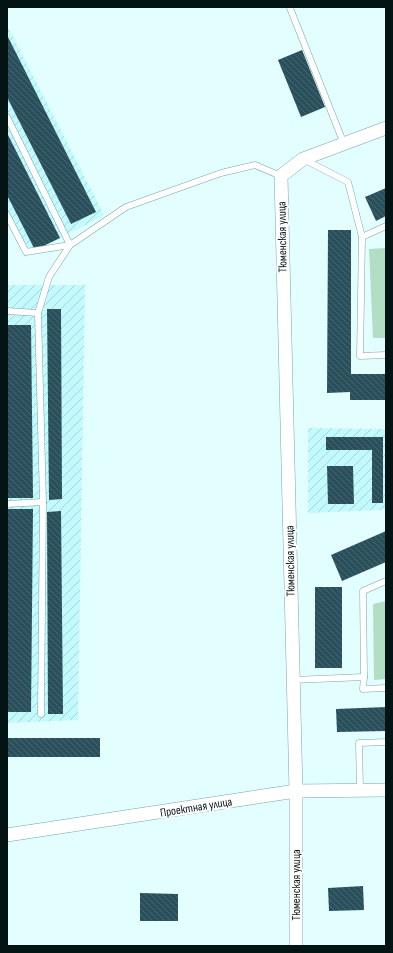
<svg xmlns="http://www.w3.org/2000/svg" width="393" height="953" font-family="'Sofia Sans Condensed',sans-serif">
<defs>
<pattern id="industrial-furrows" width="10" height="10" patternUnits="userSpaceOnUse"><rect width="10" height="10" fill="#c2fafd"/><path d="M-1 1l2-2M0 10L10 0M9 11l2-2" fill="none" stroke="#a5d5d8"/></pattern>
<pattern id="building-back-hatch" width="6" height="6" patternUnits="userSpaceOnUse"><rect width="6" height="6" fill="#2a505c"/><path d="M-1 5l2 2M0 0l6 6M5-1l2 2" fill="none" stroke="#46656f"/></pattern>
</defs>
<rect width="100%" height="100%" fill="#e3feff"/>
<g fill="url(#industrial-furrows)">
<path d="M7,25L104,215L25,257L7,220Z"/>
<path d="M7,285H85L78,720L7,723Z"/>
<path d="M308,428L386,429V508L380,510L308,513Z"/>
</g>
<g fill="#b2dec4">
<path d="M386,248V338H373L369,249Z"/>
<path d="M386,601V679L374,680L373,604Z"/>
</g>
<g fill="url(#building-back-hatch)">
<path d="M7,35L96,212L71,224L7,97Z"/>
<path d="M302,50L325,107L301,117L278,60Z"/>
<path d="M7,133L60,238L35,250L7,195Z"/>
<path d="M386,188V216L376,221L365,197Z"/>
<path d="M328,230H351V374H386V400H350V392L327,393Z"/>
<path d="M47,309H61L62,499L49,500Z"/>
<path d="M7,325H31L33,498H7Z"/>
<path d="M326,437H383V503H372V450H326Z"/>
<path d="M327,466H353L354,504H328Z"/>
<path d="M7,509H33L31,712H7Z"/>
<path d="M61,511L63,714H48L47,512Z"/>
<path d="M386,531V562L342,581L331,555Z"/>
<rect x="315" y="587" width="27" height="81"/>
<path d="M386,707V731L337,732L336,709Z"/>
<rect x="7" y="738" width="93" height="19"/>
<path d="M363,886L364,910L329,911L328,888Z"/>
<path d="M140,893L178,894V921H140Z"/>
</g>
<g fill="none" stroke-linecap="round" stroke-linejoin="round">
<g stroke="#7aa6a7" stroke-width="7">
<g id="service">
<path d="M290,8L344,144"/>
<path d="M7,117L70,245L26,252L7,215"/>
<path d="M305,160L348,182L362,237L360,356L386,355"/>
<path d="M362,237L386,226"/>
<path d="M7,311L38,313"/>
<path d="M43,502L38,313L49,277L70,245L126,207L221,173L255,165L281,176"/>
<path d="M7,504L43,502L41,714"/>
<path d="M364,677L363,591L386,581"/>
<path d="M293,680L364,677L363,689L386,688"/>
<path d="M360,790L359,743L386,742"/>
</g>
</g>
<g stroke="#7aa6a7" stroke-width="14">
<g id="minor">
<path d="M7,835L296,791L386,790"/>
<path d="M296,946V791L281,176L303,159L386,128"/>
</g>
</g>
<use href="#service" stroke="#fff" stroke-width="6"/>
<use href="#minor" stroke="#fff" stroke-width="13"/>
</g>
<g text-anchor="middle" stroke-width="4" stroke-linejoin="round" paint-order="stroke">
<g font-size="12" fill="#041415" stroke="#fff">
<text transform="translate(282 237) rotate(-91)" y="4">Тюменская улица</text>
<text transform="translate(290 561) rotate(-91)" y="4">Тюменская улица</text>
<text transform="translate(196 807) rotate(-9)" y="4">Проектная улица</text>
<text transform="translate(296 885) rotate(-90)" y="4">Тюменская улица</text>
</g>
</g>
<rect width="393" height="953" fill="none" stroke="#041415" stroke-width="16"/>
</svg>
